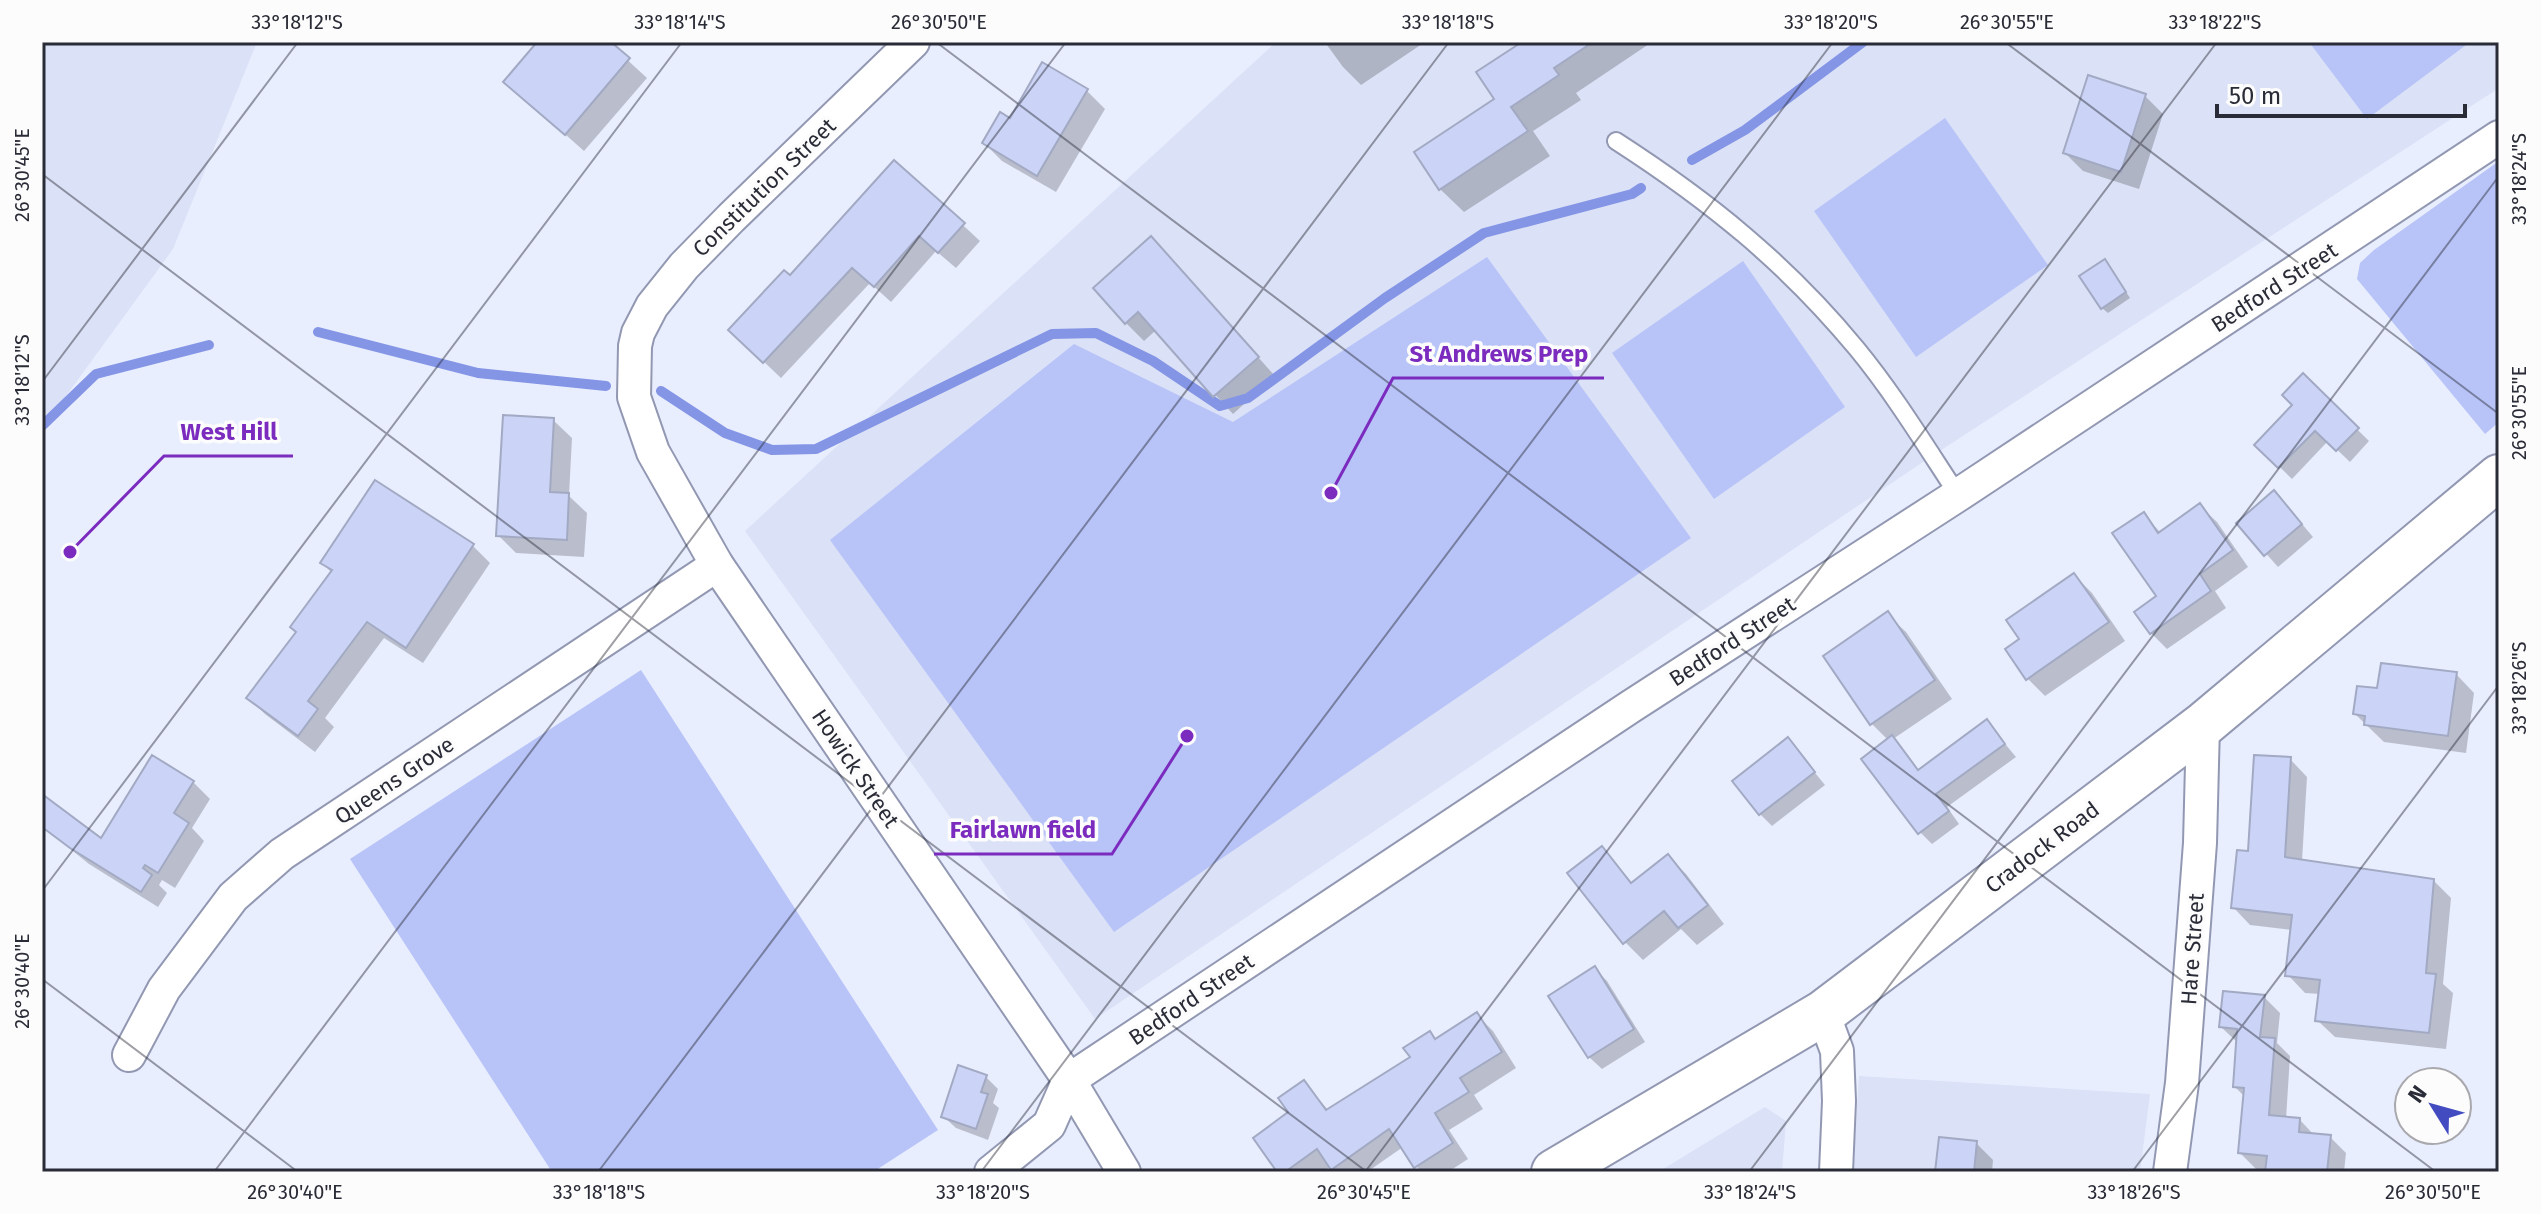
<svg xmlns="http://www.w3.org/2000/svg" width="2541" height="1214" font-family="'Fira Sans',sans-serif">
<rect width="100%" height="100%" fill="#e9eeff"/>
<g fill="#dbe1f6">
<path d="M42,42H257L173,249L42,429Z"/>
<path d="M1276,42H2499V88L1932,456L1095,1019L745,531Z"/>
<path d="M1859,1076L2150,1094L2140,1172H1853Z"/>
<path d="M1765,1107L1786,1121L1782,1172H1658Z"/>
</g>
<g fill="#b8c4f8">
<path d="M2309,42H2470L2367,119Z"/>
<path d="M1945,118L2048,265L1916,357L1814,211Z"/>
<path d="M2499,161V422L2485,434L2357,279L2360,263L2374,250Z"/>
<path d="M1487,257L1691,538L1114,932L830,540L1074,344L1233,422Z"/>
<path d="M1743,261L1845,407L1714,499L1612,353Z"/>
<path d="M641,670L938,1130L873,1172H552L350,859Z"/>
</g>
<g fill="#0003">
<path d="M539,42H613L610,44L647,78L584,151L506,82Z"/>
<path d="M1332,42H1425L1361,85L1343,67L1327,45Z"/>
<path d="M1525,42H1652L1576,93L1581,100L1533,131L1550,156L1464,212L1440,189L1497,99Z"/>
<path d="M1087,91L1105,109L1056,192L1002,161L984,143L1010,120Z"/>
<path d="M2145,96L2163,114L2139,189L2083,171L2065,153Z"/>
<path d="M895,162L980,241L956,268L936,251L891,302L870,283L781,378L747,346L790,278Z"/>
<path d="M1169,257L1275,376L1233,414L1156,330L1144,341L1126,323Z"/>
<path d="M2110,267L2130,298L2108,313L2102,308Z"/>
<path d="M2303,376L2369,441L2350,462L2328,441L2292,479L2257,445L2295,405Z"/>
<path d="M553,420L572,438L569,496L587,513L584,557L516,553L498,535Z"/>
<path d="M376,482L473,546L490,563L423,663L384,638L325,718L334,727L315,752L265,714L249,698L298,632L332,573L322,563Z"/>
<path d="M2286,505L2313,537L2278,567L2239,523Z"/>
<path d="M2200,506L2217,522L2248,567L2215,591L2226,608L2167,649L2151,633L2159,597L2143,514L2161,533Z"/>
<path d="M2074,575L2092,593L2125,641L2045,696L2027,678L2022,640Z"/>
<path d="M1887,614L1906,632L1952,699L1893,739L1919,771L1987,722L2016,757L1947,807L1959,824L1932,844L1920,832L1888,740L1871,723Z"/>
<path d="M2456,674L2474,693L2466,753L2384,742L2355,714L2379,691Z"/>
<path d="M1788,740L1825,785L1772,826L1760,814Z"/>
<path d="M153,758L193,782L210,799L192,828L204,841L175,888L162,880L159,885L167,893L158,907L89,864L42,826V809L102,841Z"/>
<path d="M2290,759L2307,777L2302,861L2433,880L2451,898L2443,984L2453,993L2446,1049L2335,1037L2317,1020L2320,994L2305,993L2288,975L2292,930L2250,925L2233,907L2250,854Z"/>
<path d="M1602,848L1633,884L1668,856L1686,874L1724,924L1697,945L1681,929L1643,960L1625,942Z"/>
<path d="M1595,969L1607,981L1645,1042L1602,1069L1589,1057L1551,997Z"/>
<path d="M2264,997L2280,1013L2277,1043L2290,1056L2286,1119L2300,1120L2315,1136L2330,1137L2346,1153L2344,1172H2267L2268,1170L2256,1169L2240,1153L2245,1097L2235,1087L2238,1043L2221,1027Z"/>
<path d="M1477,1015L1493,1031L1516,1068L1474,1095L1483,1109L1449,1130L1468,1159L1448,1172H1421L1403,1147L1367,1172H1337L1331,1166L1323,1172H1280L1291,1113L1304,1082L1329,1111L1413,1058L1430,1033L1437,1040Z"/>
<path d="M986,1077L998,1089L993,1103L999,1108L988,1140L956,1128L943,1116Z"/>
<path d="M1976,1143L1993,1160L1992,1172H1937Z"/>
</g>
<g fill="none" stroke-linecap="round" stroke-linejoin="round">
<g stroke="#8495e6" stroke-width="10">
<path d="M1692,160L1745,130L1863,42"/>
<path d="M318,332L478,373L606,386"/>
<path d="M661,391L725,433L772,450L816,449L1052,334L1096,333L1153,361L1220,406L1248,398L1385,298L1484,233L1632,194L1641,188"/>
<path d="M42,426L96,374L209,345"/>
</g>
</g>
<g fill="#cbd4f6" stroke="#a2a9c3" stroke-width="2">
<path d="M537,42H611L630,58L565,135L503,82Z"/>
<path d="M1522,42H1593L1554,68L1559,75L1511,107L1528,131L1439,190L1414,152L1494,99L1476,72Z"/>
<path d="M1042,62L1088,89L1037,176L982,143L1000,112L1010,118Z"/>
<path d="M2088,75L2146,94L2121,172L2063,153Z"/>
<path d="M894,160L965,223L938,253L919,236L874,287L852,268L763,363L728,330L784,270L790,275Z"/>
<path d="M1151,236L1259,357L1213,397L1138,312L1125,324L1093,288Z"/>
<path d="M2105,259L2126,292L2101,309L2079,276Z"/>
<path d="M2303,373L2359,428L2336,451L2315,431L2278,468L2254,445L2292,405L2282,395Z"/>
<path d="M503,415L554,418L550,492L569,493L567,540L496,536Z"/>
<path d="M375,480L474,544L406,648L367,622L308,701L318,709L298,736L246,698L296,632L290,627L332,570L320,563Z"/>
<path d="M2274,490L2302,524L2264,556L2236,523Z"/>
<path d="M2200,503L2233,550L2200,574L2211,591L2150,634L2134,612L2156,596L2112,533L2144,512L2158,533Z"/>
<path d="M2074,573L2109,622L2026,680L2005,649L2019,639L2006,620Z"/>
<path d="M1888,611L1935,680L1870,725L1823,656Z"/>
<path d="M2381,663L2457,672L2448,736L2364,725L2365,716L2353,714L2357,686L2377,688Z"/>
<path d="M1987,719L2005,744L1936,794L1949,811L1918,834L1861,759L1892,735L1918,770Z"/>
<path d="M1788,737L1815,772L1759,815L1732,781Z"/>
<path d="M152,755L194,781L174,813L189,823L158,873L145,865L143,868L152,875L141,892L70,848L42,827V794L101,838Z"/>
<path d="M2254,755L2291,757L2285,857L2434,879L2426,973L2436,974L2429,1033L2315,1021L2320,980L2285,976L2292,915L2231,908L2237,850L2248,851Z"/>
<path d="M1602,846L1631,883L1668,854L1708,905L1678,928L1664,911L1623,944L1567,873Z"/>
<path d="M1595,966L1634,1029L1588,1058L1548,996Z"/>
<path d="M2223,991L2265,995L2260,1037L2275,1038L2269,1115L2300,1118L2299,1132L2331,1135L2327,1172H2265L2267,1156L2238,1153L2244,1088L2233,1087L2237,1029L2219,1027Z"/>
<path d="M1477,1012L1502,1052L1460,1078L1469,1092L1435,1113L1453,1143L1414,1168L1389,1129L1331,1170L1317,1149L1285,1172H1277L1253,1138L1288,1112L1278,1098L1304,1080L1326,1110L1410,1057L1403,1048L1430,1031L1435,1039Z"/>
<path d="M958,1065L987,1075L981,1092L988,1094L976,1129L941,1117Z"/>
<path d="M1939,1137L1977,1141L1974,1172H1935Z"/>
</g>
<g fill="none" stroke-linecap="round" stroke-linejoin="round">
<g stroke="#9298b2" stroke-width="20">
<path id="lane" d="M1616,141C1709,201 1786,263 1857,349C1894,394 1925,445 1958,495"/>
</g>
<g stroke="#9298b2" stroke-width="36">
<g id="street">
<path d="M913,42L731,218L684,266L652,306L638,333L635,346L634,397L653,452L717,565L1069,1080L1124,1172"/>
<path d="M1823,1013L1837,1051L1839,1101L1836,1172"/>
<path d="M129,1055L164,989L233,897L282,854L717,565"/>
<path d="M991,1172L1049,1125L1069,1080L1630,707L1958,495L2499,137"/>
<path d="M2170,1172L2182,1083L2200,843L2203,725"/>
</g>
</g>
<g stroke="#9298b2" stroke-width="48">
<path id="secondary" d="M1554,1172L1823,1013L2203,725L2499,477"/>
</g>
<use href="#lane" stroke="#fff" stroke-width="16"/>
<use href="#street" stroke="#fff" stroke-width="32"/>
<use href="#secondary" stroke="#fff" stroke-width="44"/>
</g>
<path fill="none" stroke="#292b36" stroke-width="2" stroke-opacity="0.45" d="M936,42L2436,1172M2005,42L2499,414M42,174L1367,1172M42,382L298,42M42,891L682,42M42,979L298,1172M214,1172L1066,42M598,1172L1449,42M981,1172L1833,42M1365,1172L2217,42M1749,1172L2499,176M2132,1172L2499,685"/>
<g text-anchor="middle" stroke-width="7" stroke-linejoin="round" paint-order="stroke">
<g font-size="22" fill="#292b36" stroke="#fcfcfc">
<text transform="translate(764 187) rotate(-44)" y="8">Constitution Street</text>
<text transform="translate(2274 287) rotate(-33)" y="8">Bedford Street</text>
<text transform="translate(1732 641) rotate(-33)" y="8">Bedford Street</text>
<text transform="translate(856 768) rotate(56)" y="8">Howick Street</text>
<text transform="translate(394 780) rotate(-34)" y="8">Queens Grove</text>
<text transform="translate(2042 847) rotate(-37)" y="8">Cradock Road</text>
<text transform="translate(2192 949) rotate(-86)" y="8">Hare Street</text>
<text transform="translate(1191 999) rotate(-34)" y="8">Bedford Street</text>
</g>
</g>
<path fill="none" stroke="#7b2cbf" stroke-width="3" d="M1331 493L1393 378H1604M70 552L164 456H293M1187 736L1112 854H934"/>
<g fill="#7b2cbf" stroke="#fcfcfc" stroke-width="3">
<circle cx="1331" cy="493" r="8"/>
<circle cx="70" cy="552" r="8"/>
<circle cx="1187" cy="736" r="8"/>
</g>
<g font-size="24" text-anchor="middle" font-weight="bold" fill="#7b2cbf" stroke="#fcfcfc" stroke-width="7" stroke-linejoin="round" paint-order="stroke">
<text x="1499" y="362">St Andrews Prep</text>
<text x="229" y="440">West Hill</text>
<text x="1023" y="838">Fairlawn field</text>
</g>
<rect width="2541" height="1214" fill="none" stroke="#fcfcfc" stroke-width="88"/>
<g transform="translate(2433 1106) rotate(307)"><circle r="38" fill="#fcfcfc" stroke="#a8a8ad" stroke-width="2"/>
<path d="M0-6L14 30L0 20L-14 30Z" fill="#424cc0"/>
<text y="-12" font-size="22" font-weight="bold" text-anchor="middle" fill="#292b36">N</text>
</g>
<path d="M2217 104v12h248v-12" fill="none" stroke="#292b36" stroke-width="4"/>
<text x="2229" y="104" font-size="24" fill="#292b36" stroke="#fcfcfc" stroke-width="6" paint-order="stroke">50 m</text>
<rect x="44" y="44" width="2453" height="1126" fill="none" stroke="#292b36" stroke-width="3"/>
<g font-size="20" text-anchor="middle" fill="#292b36">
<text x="297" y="29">33°18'12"S</text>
<text x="680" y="29">33°18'14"S</text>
<text x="939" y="29">26°30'50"E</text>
<text x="1448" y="29">33°18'18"S</text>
<text x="1831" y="29">33°18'20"S</text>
<text x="2007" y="29">26°30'55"E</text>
<text x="2215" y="29">33°18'22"S</text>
<text transform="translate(22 175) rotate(-90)" y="7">26°30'45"E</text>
<text transform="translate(2519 179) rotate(-90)" y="7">33°18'24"S</text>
<text transform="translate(22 380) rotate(-90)" y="7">33°18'12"S</text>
<text transform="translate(2519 413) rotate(-90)" y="7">26°30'55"E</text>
<text transform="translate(2519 688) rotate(-90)" y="7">33°18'26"S</text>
<text transform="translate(22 981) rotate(-90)" y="7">26°30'40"E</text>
<text x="295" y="1199">26°30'40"E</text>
<text x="599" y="1199">33°18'18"S</text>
<text x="983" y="1199">33°18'20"S</text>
<text x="1364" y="1199">26°30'45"E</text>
<text x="1750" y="1199">33°18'24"S</text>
<text x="2134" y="1199">33°18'26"S</text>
<text x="2433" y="1199">26°30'50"E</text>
</g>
</svg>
